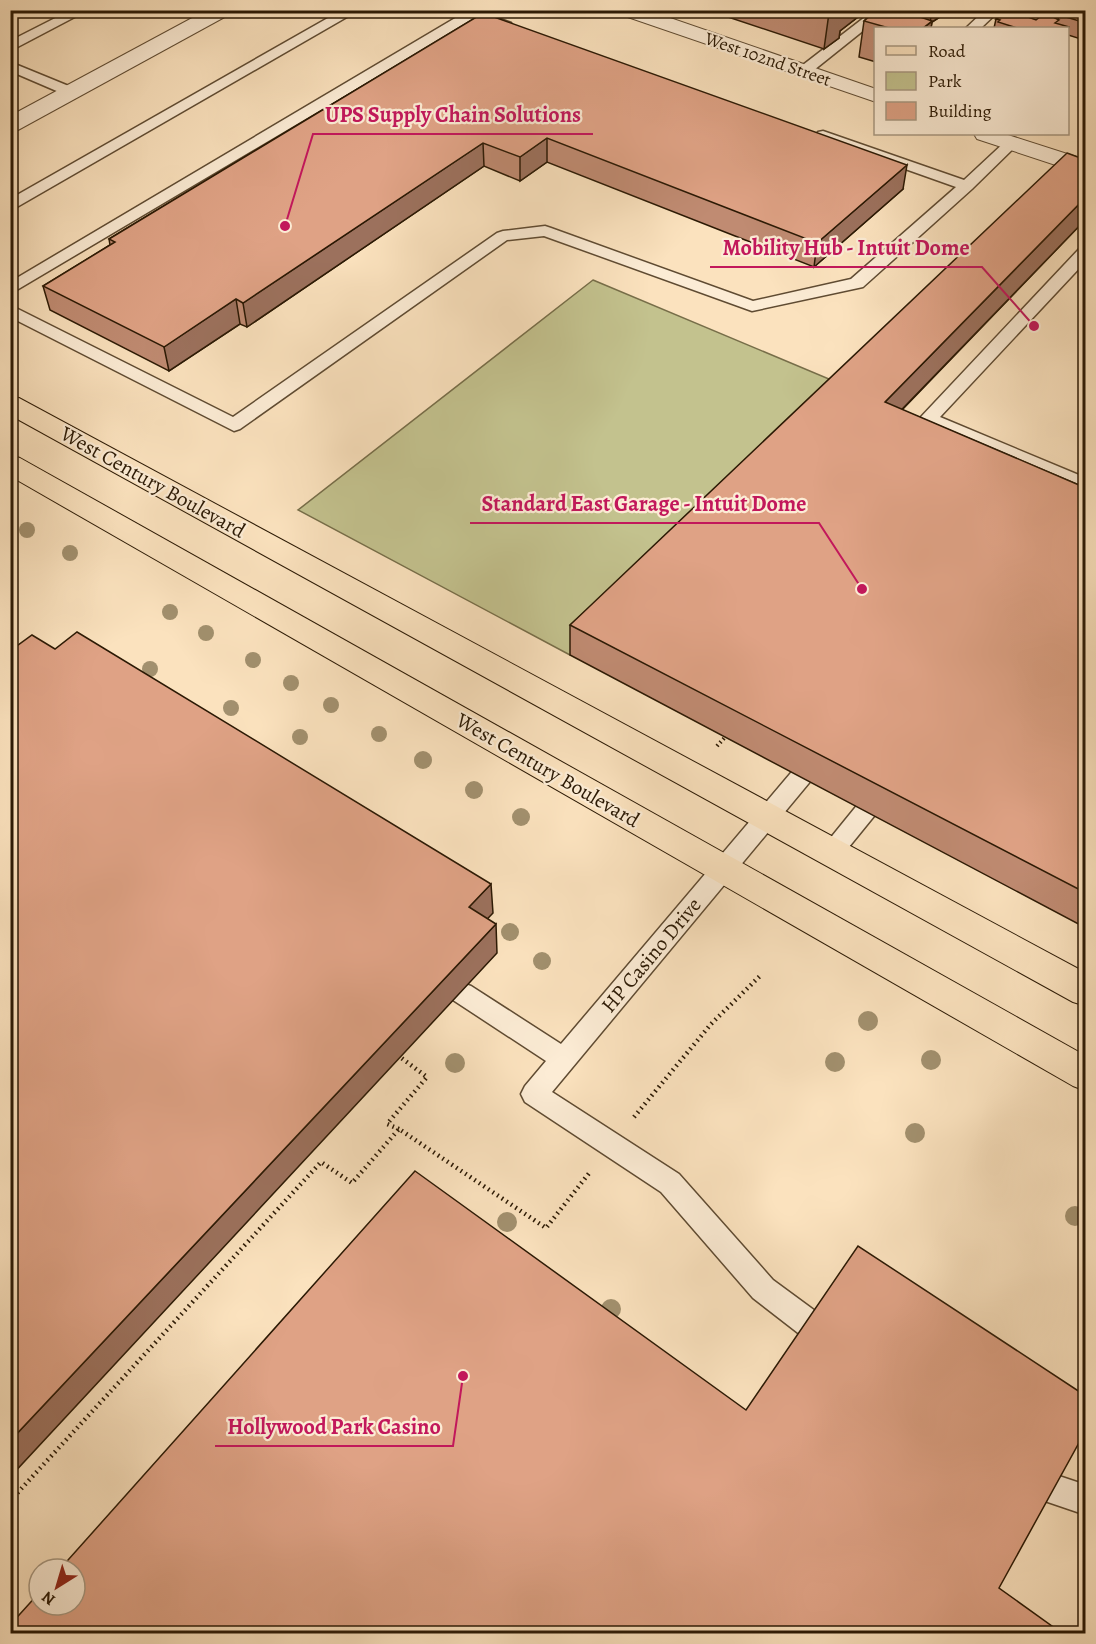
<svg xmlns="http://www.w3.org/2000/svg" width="1096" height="1644" font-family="Alegreya,serif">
<rect width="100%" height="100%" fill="#fbe2be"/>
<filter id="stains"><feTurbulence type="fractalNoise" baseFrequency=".00333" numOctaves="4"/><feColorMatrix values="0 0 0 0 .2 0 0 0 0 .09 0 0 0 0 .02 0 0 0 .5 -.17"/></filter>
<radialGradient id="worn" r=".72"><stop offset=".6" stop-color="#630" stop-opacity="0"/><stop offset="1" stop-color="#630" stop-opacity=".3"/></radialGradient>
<path fill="#c3c28e" stroke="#776e49" stroke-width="1.5" d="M593,280L848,387L570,655L298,510Z"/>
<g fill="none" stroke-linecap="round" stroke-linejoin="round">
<g stroke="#5f4b32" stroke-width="3">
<g id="lane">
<path d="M71,10H88L10,51V41Z"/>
<path d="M342,10H359L10,211V199Z"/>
<path d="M456,10H476L511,23L513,26L506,30L474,19L10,294V282L462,14Z"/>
<path d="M874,10H889L809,74H799L797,71L799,68Z"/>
<path d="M985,10H1000L981,28H966Z"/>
<path d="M10,62L76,89L78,92L71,96L66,95L10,71Z"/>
<path d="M823,131L964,180L1007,140H1017L1019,143L972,189L863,287L752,311L544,236L507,240L240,429L234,431L10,317V305L233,417L497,233L503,231L545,226L551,228L753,301L851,279L956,187L818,138L816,135L818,132Z"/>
<path d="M1086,246V261L940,417L1086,478V491L922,423L919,419L1080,248Z"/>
<path d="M820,746L828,748L831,754L828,760L552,1092L679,1174L773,1280L822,1316L826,1326L822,1336L812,1340L802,1336L753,1298L661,1192L525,1102L521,1094L525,1086L546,1061L453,1000L450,993L453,986L462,983L471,986L561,1044L812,748Z"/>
<path d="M884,780L892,782L895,788L892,794L840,858L832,861L824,858L821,852L824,846L876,782Z"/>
<path d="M1050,1473L1086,1485V1515L1039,1499L1035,1488L1039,1477Z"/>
</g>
</g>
<g stroke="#5f4b32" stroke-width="2">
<g id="street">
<path d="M207,10H233L230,14L18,130L10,131V116Z"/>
<path d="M616,10H647L876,89V102L619,14Z"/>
<path d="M974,134H1005L1086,160V175L977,139Z"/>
</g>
</g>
<g stroke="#2b1904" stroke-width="2">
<g id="primary">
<path d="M10,396L19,398L1086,973V1006L1073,1002L10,415Z"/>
<path d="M10,455L20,458L1086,1056V1091L1073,1086L10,476Z"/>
</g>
</g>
<path stroke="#2b1904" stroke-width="4" stroke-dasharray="1.5 3" stroke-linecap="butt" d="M717,746L727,735"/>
<g stroke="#2b1904" stroke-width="4.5" stroke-dasharray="1.5 4" stroke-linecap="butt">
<path d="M634,1117L711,1024L762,974"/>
<path d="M399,1129L387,1124L427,1077L400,1057"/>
<path d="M10,1501L321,1162L352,1183L399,1129L546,1228L590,1172"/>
</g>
<use href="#lane" fill="#fcecd5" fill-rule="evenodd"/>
<use href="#street" fill="#fcecd5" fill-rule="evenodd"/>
<use href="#primary" fill="#fbe2be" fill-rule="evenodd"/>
</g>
<g fill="#a2906e">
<circle cx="27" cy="530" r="8"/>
<circle cx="70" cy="553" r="8"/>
<circle cx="170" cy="612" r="8"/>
<circle cx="206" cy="633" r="8"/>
<circle cx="253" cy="660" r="8"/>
<circle cx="150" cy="669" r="8"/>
<circle cx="291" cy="683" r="8"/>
<circle cx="331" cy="705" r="8"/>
<circle cx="231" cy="708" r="8"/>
<circle cx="379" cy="734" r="8"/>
<circle cx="300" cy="737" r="8"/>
<circle cx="423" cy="760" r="9"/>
<circle cx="474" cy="790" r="9"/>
<circle cx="521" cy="817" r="9"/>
<circle cx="510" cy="932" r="9"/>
<circle cx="542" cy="961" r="9"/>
<circle cx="868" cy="1021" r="10"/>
<circle cx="931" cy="1060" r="10"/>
<circle cx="835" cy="1062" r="10"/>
<circle cx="455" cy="1063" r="10"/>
<circle cx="915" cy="1133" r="10"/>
<circle cx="1075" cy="1216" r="10"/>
<circle cx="507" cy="1222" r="10"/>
<circle cx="611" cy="1309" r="10"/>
</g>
<g fill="#c08b72" stroke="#2b1904" stroke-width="1.5">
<path d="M707,10H867L840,31L839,38L824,49Z"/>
<path d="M867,10H946L944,12L943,15L932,22L931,28H876V62L859,57L864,21L866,19Z"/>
<path d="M1086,10V38L1084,40L1068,35V28H994L996,19L1058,20L1059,15Z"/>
<path d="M483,13L903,189L814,267L547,162L520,181L484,166L247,327L240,324L169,371L50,310L43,286L110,245L109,239Z"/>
<path d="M1086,160V219L902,410L1086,488V928L570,655V625Z"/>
</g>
<g fill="#9c715d" stroke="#2b1904" stroke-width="1.5">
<path d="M833,10H867L840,31L839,38L824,49L829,13Z"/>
<path d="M908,10H921L919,20L906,28L909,11Z"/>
<path d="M932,10H946L944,12L943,15L932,22L931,28H923L930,23Z"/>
<path d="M547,138V162L520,181V157Z"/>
<path d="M483,143L484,166L247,327L243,303Z"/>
<path d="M907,165L903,189L814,267L817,243Z"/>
<path d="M1086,197V219L879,433L885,402Z"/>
<path d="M236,299L240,324L169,371L164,347Z"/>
<path d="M491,884L493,913L471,936L469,907Z"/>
<path d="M496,924L497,953L10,1477V1441Z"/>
</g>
<g fill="#dfa285" stroke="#2b1904" stroke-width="1.5">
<path d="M820,10H833L829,13Z"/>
<path d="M877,10H900L932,21L923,28H889L864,21Z"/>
<path d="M1065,10H1086V23L1059,15Z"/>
<path d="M1011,11L1036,20L1045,13L1059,20L1055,23L1069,27L1068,29L1017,28L998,22L1000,20L996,19Z"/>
<path d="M483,13L907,165L817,243L547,138L520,157L483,143L243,303L236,299L164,347L43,286L115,242L109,239Z"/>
<path d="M1067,153L1086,160V197L885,402L1086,488V893L570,625Z"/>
<path d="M77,632L491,884L469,907L496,924L10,1441V651L32,635L55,649Z"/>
<path d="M415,1171L746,1410L858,1246L1086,1396V1430L999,1588L1063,1634H10V1625L39,1593V1605H75V1569H60Z"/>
</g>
<g text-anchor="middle" stroke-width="4.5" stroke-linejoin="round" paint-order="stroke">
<g font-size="18" fill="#2b1904" stroke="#fcecd5">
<text transform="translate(768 59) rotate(19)" y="6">West 102nd Street</text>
</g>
<g font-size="21" fill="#2b1904" stroke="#fcecd5">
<text transform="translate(153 482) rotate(29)" y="7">West Century Boulevard</text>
<text transform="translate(548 770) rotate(30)" y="7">West Century Boulevard</text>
<text transform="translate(651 955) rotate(-50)" y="7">HP Casino Drive</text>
</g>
</g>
<path fill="none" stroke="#c2185b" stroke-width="2" d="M285 226L313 134H593M1034 326L982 267H710M862 589L819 523H470M463 1376L453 1446H215"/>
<g fill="#c2185b" stroke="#fcecd5" stroke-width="2">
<circle cx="285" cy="226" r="6"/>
<circle cx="1034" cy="326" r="6"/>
<circle cx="862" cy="589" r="6"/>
<circle cx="463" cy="1376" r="6"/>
</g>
<g font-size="22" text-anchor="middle" font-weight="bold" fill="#c2185b" stroke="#fcecd5" stroke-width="4.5" stroke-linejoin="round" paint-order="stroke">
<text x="453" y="122">UPS Supply Chain Solutions</text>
<text x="846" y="255">Mobility Hub - Intuit Dome</text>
<text x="644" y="511">Standard East Garage - Intuit Dome</text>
<text x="334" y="1434">Hollywood Park Casino</text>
</g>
<rect width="1096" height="1644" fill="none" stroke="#fbe2be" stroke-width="36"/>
<rect x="12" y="12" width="1072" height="1620" fill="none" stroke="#2b1904" stroke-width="3"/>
<rect x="18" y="18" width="1060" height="1608" fill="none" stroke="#2b1904" stroke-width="1.5"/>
<rect x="874" y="27" width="195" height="108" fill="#fcecd5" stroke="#a89881" stroke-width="1.5"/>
<rect x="886" y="46" width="30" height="9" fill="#fbe2be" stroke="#a89881" stroke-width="1.5"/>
<text x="928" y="57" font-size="18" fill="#2b1904">Road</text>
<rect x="886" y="72" width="30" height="18" fill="#c3c28e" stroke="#a89881" stroke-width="1.5"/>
<text x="928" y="87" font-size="18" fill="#2b1904">Park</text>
<rect x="886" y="102" width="30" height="18" fill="#dfa285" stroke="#a89881" stroke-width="1.5"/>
<text x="928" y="117" font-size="18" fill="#2b1904">Building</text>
<g transform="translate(57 1587) rotate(217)"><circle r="28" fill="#fcecd5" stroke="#a89881" stroke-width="1.5"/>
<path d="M0-4.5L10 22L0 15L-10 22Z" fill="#8f2418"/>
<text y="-9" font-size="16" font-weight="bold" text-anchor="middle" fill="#2b1904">N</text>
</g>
<rect width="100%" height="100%" filter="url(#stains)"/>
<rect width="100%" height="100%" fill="url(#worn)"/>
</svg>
